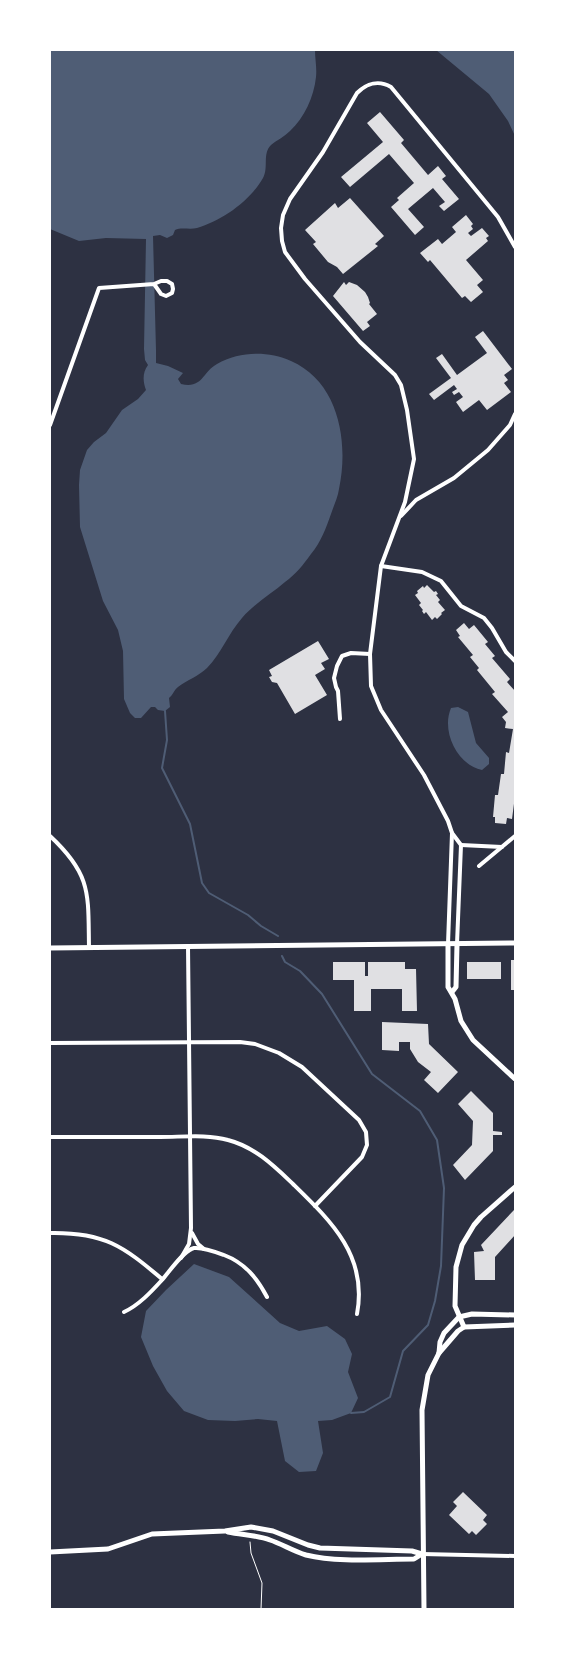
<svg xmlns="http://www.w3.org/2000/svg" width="565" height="1659" font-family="'PT Sans Narrow',sans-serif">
<rect width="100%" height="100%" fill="#2d3142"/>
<g fill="#4f5d75">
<path d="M50,50H315C315,59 317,68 316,77C314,97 304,118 290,131C284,137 277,140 271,145C262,154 269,167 263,178C250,201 222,221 197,228C190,230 181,227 175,230L173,235L167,238L160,235L153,236L156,350V363L168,366L183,373L178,379L181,384C203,389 202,372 217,364C240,351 268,351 291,361C339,382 349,442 339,489C338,497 334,505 331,514C326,528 321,542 311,554C304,564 295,575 285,582C271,594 254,604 242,618C228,634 221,654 207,668C199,676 187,680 178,687C174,690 173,695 169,698L170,707L165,711L158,710L155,707H151L141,718H135L130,713L124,699L123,651L118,630L103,601L80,527L79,485L80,470L87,450L94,442L106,433L122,410L138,399L146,390C143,382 142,373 148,365L145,360L144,349L146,239L106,238L79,241L50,229Z"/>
<path d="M436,50H515V136L508,121L489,94Z"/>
<path d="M458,707L468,712L476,743L489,758V764L482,770C457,765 441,731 451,708Z"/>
<path d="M194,1264L229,1277L280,1323L299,1331L327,1326L345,1339L352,1354L348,1372L358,1398L351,1413L332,1420L318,1421L323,1453L316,1471L299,1472L285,1461L277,1421L258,1419L235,1421L208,1420L184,1411L167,1391L153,1366L141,1337L146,1311L166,1290Z"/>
</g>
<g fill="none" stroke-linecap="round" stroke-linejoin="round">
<g stroke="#4f5d75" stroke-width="2">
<path d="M165,711L167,740L162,768L190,824L202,883L209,893L248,915L261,926L278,936"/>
<path d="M282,956L285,962L300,971L322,994L372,1074L420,1111L437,1140L444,1188L441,1266L435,1301L428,1325L403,1351L390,1397L364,1412L351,1413"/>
</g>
</g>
<g fill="#e0e0e3">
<path d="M380,112L404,140L401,143L428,175L438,166L446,176L442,179L459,199L444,211L439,206L445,202L433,188L408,209L424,227L415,235L391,207L399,200L397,198L414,183L389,154L350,187L341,177L383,142L367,123Z"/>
<path d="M350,198L384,236L375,244L378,246L343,274L337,267L328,262L313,244L316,242L305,230L335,203L338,208Z"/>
<path d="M466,215L473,224L471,226L473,229L468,233L471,236L482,228L489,236L486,238L488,241L466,260L483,280L477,285L483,292L471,302L465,296L462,298L430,260L428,262L420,253L438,239L442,244L456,232L452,227Z"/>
<path d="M344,282L346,285L349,282L357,285L365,292L368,297L370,303L369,304L377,314L367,322L370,326L363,331L333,296Z"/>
<path d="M483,331L512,369L504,375L508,380L504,383L511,392L487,410L479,400L463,412L456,402L463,397L459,392L454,395L452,392L457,389L454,385L434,400L429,394L451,378L436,358L442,354L457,375L487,353L475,337Z"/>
<path d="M427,585L434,592L436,591L438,594L436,595L440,600L438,602L445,610L441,613L442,614L437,619L435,617L432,620L426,612L424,614L422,611L423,610L419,605L421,603L415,595L418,593L417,591L423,586L424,588Z"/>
<path d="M464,623L469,629L474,625L488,642L485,644L495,656L492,658L510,679L507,682L515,691V796L512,819L507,818L506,824L495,823V817H493L495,795H498L501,774H504L506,752L509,753L513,729L505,728L506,722L502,717L508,712L492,694L495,692L477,670L479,668L470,657L473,655L458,637L460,636L456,630Z"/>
<path d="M318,641L329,659L321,663L325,669L315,675L327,695L295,714L277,683L272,682L269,677L272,676L269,670Z"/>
<rect x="511" y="960" width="4" height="30"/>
<path d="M333,962H365V976H368V962H405V969H416L417,1011H402V989H371V1011H354V980H333Z"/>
<rect x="467" y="962" width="34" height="17"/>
<path d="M382,1022L428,1024L429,1044L458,1072L438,1093L424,1080L431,1072L418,1062L410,1049V1042H399V1051L382,1050Z"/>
<path d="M471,1091L493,1113V1131L502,1132V1135H493V1151L465,1180L453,1165L472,1145L473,1121L458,1104Z"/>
<path d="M514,1210L515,1211V1235L495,1257V1280H475L474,1252L484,1251L481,1245Z"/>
<path d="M463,1492L487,1515L483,1520L487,1524L476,1535L472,1531L469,1534L449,1515L457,1506L453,1502Z"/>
</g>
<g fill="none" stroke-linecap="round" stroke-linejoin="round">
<path stroke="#fff" stroke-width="1" d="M250,1542L251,1553L262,1583L261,1609"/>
<g stroke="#fff" stroke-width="4">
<path d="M50,425L99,288L154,284L161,281H167L172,284L173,289L172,293L166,296L161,294L154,284"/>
<path d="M401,516L416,500L454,478L488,450L510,425L515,414"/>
<path d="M381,566L422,572L441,581L461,606L484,618L492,628L506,652L515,661"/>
<path d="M340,719L338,691L336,687L334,678L337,666L342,656L351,653L370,654"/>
<path d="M50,836C92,875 88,894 89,947"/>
<path d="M461,845L502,847"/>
<path d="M479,866L515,836"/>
<path d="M448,944L452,833"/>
<path d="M457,944L461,845L452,833L448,821L424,775L381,710L371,686L370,654L381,566L405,502L414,459L407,410L401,385L395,375L360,342L305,279L285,252L282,241L281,228L283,215L290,199L323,152L357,93C367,83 379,80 391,87L498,217L515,247"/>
<path d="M50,1043L240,1042L255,1044L279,1053L302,1067L359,1120L366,1132L367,1145L362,1157L315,1206"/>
<path d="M50,1137C87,1137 123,1137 160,1137C183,1137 207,1134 228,1140C255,1147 274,1166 293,1184C331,1221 368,1256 357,1314"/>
<path d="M50,1233C104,1232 123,1246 162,1279"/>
<path d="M192,1233L198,1244L204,1249"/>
<path d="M181,1258L189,1244L191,1228L188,946"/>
<path d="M124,1312C139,1305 151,1292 162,1280C169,1272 184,1250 194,1248C203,1247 216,1252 224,1255C245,1263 257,1278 267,1297"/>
<path d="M422,1554L515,1556"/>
</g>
<g stroke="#fff" stroke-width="5">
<path d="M448,944V987L455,999L461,1021L473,1040L515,1079"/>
<path d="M50,948L515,943"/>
<path d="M452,992L456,987L457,944"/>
<path d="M464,1327L455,1306L456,1267L462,1245L474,1225L481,1217L515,1187"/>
<path d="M439,1353L458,1331L464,1327L515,1325"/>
<path d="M228,1532C242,1535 257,1535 270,1540C282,1544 293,1551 306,1555C338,1563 381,1559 414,1559L422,1554"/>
<path d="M50,1552L108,1549L152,1534L225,1531L251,1527L273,1531L308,1545L320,1548L412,1551L422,1554"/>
<path d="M424,1609L422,1410L428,1375L439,1353L440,1342L444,1333L459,1317L472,1314L515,1315"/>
</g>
</g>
<rect width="565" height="1659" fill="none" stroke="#ffffff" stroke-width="102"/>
</svg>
